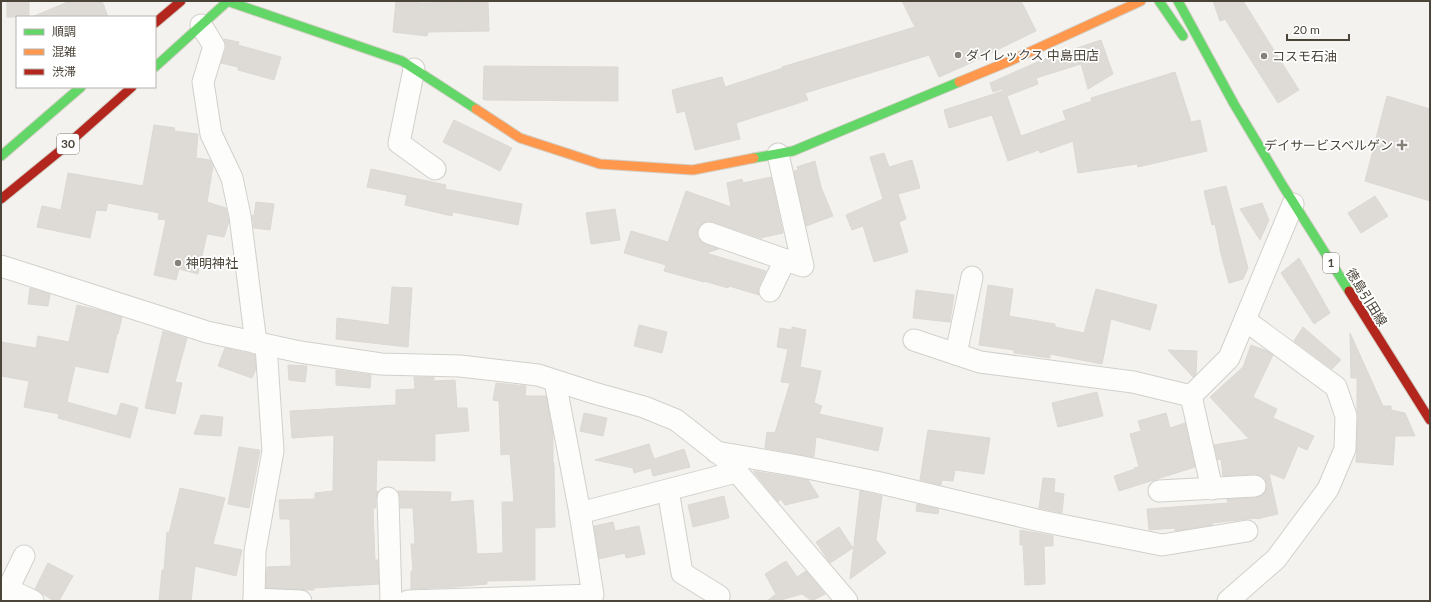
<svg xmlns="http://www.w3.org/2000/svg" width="1431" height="602" font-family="Lato,'Noto Sans JP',sans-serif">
<rect width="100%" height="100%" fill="#f4f2ee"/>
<g fill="#dedbd6" stroke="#dcd9d4">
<rect x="7" y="1" width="22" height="16"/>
<path d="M70,1H102L108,17H32Z"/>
<path d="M396,1H419L418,3L488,2L489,31L428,32L427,36L393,32Z"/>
<path d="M902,1H1021L1036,31L964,66L939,77L929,55L805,93L808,100L736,123L740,139L695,150L685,111L677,113L672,90L722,77L725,87L783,68L782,67L915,27Z"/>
<path d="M1213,1H1243L1299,90L1278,103L1225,19L1220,21Z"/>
<path d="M224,39L239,42L238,45L281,57L274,80L238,70V67L221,63L226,49V44Z"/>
<path d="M1101,40L1113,74L1088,89L1081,64L1036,78L1038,84L1007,96L1021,136L1066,120L1063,111L1092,101L1091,98L1175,72L1191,122L1200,120L1207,151L1138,167L1137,164L1078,173L1073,141L1040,153L1039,150L1008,161L992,115L949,128L944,110L1003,91V89L993,92L990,83L1042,60Z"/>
<path d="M484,66L618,67V101L485,100L483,99Z"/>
<path d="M1387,96L1430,109V201L1365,181Z"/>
<path d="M454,120L512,148L500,171L443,142Z"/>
<path d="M154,125L175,128L174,131L198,134L196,158L210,160L213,166L207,202L226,208L228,218L229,224H228L224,237L207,234L198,274L179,269L176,280L154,275L166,220L158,219L159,213L108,203L106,211L96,210L90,238L37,227L42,206L61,210L68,173L143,186Z"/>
<path d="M884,153L889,167L912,160L920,188L898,194L906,219L899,222L908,252L874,262L863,226L852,230L846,215L883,199L870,157Z"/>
<path d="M815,161L821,187L833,216L806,226L794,171L798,170L797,167Z"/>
<path d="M371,169L446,185L445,189L522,204L518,225L453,212L452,216L405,205L407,195L367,187Z"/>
<path d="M771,177L783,233L761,238L713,222L707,221L702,224L698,229L697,236L700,241L705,244L719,249L706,253L766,271L759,286L758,291L759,295L729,286L728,288L704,281V282L664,271L666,265L624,253L631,231L668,242L686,191L731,207L727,183L742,179L743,183Z"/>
<path d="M1226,186L1248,268L1243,279L1229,283L1221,254L1215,224L1212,225L1204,191Z"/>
<path d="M1375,196L1388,216L1361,233L1348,213Z"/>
<path d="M256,202L274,204L270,230L254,228L252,215L254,216Z"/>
<path d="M1262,203L1269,220L1260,240L1240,209Z"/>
<path d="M615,209L620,240L591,244L586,213Z"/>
<path d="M1299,258L1330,313L1314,324L1281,273Z"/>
<path d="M988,285L1013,289L1009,316L1055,324V327L1084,333L1096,289L1157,305L1150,330L1111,319L1102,364L1050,354V358L1014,353V350L979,345Z"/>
<path d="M392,287L412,288L408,347L336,339L337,318L389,325Z"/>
<path d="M30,288L50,294L48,306L28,304Z"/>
<path d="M916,290L954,295L950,322L913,318Z"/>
<path d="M77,305L102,311L122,317L118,334H117L108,373L75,366L67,402L117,416L121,403L138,408L130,438L58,418L59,414L24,407L29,381L1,376V342L36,348L38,336L69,342Z"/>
<path d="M639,325L667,332L662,353L634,346Z"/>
<path d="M792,327L806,330L800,367L821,371L814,403L822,406L819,414L883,428L878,451L816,437L814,457L765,448L767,432L775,433L790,383L781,382L788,349L777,347L780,328L792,330Z"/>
<path d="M1303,327L1341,360L1332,369L1294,341Z"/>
<path d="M163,331L187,338L175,382L182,383L175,414L145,408Z"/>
<path d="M1350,333L1383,406H1391V410L1405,413L1415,436H1395L1393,465L1356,462L1358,416L1357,410V378H1351Z"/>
<path d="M1251,345L1267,351L1273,355L1253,397L1277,409L1273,418L1314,436L1307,450L1298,446L1284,479L1269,473L1278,514L1257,519V518L1212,523V525L1175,531V528L1149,530L1147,509L1228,503L1227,499L1256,498L1262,496L1265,492L1267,485L1265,479L1260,475L1254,474L1223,476L1221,459L1218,460L1214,445L1249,439L1210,397L1243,367Z"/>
<path d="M225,348L255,355L256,369L252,378L218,366Z"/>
<path d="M1168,350L1197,351L1196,374L1193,377Z"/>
<path d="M288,365L307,366L305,382L289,380Z"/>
<path d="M336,370L371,375L370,388L336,385Z"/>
<path d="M414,377H434V381L455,380L457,408H467L469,431L435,434V461L377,460L376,491H378L376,498V508H373L375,560H378L379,584L314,588V590L266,588L267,567L291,566L290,519H280L279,500L315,499V493L333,491L334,435L292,438L290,411L396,405V390L415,389Z"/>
<path d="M496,383L526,386L525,396H546L553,435V463H554L555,527L535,528V580L487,581V584L455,587L411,589V571H413L411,544H415L413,508H400V498L398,491L451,492L450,502L473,500L477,554L503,553L502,502H514L510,454L501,455L499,401L493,400Z"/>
<path d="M1097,392L1103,416L1058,427L1052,403Z"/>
<path d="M584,413L607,418L603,436L580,431Z"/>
<path d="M1166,413L1170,428L1185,423L1195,467L1119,491L1114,476L1135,469L1134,468L1139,467L1130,434L1141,431L1138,421Z"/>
<path d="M201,415L223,417L221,436L194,434Z"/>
<path d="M928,430L990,438L984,474L955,470L953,481L942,480L941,485L920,480Z"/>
<path d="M649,444L654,459L684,449L690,467L653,476L651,468L634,473L633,468L595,460Z"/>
<path d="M239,447L260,450L249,508L228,504Z"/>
<path d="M753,471L808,480L819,497L785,505L781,499L778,502Z"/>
<path d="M1043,478L1055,479L1054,492L1064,494L1062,513L1039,508Z"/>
<path d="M180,488L225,498L213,544L242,550L236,576L195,566L191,601H159L162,570H164L167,532L169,533Z"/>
<path d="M860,491L882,496L876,540L886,553L850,579Z"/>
<path d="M724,496L729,518L693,527L688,505Z"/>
<path d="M917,504L939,509L938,514L916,511Z"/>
<path d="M613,522L615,531L639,526L645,554L626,558L625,553L599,559L594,526Z"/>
<path d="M839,527L853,548L830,563L816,542Z"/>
<path d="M1020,530L1053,536V546H1044L1045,584L1025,585L1023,545H1020Z"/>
<path d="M786,561L797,577L806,571L825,594L812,601L802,594L777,601H767L776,594L765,574Z"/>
<path d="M48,563L73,576L59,601H54L35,589Z"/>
</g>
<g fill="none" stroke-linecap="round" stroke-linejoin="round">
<g stroke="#d2d0cb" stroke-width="23">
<g id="street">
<path d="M201,25L214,46L203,82L211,134L232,178L240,216L256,343"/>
<path d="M414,69L399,143L435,169"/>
<path d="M709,233L803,266L778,154"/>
<path d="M1,266L207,332L300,352L381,364L460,366L538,375L594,393L644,407L676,420L727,460L847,601"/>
<path d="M770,291L785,260"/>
<path d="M914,340L980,362L1133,382L1191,396L1229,358L1293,204"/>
<path d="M956,354L972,277"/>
<path d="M555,381L580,513"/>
<path d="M1191,396L1212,489"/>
<path d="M716,452L798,466L876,482L1041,521L1162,545L1247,531"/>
<path d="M668,490L682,573L719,596L718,601"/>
<path d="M1159,491L1255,486"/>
<path d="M388,498L391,601"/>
<path d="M8,589L24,556"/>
<path d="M254,599L301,601"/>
<path d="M2,601L8,589L33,601"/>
<path d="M254,601L255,551L273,451L266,345"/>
<path d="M408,601L593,595L580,513L736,472"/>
<path d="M1228,601L1276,559L1328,489L1345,449L1346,416L1336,387L1245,320"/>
</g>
</g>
<g stroke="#d3cfc5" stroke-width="11">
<g id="fast">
<path d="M227,1L402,61L476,109"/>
<path d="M1159,1L1183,36"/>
<path d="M1178,1L1234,104L1283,186L1349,291"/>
<path d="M155,67L228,1"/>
<path d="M1,156L81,87"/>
<path d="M754,158L793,151L959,82"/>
</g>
</g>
<g stroke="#d3cfc5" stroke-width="11">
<g id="slow">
<path d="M959,82L1010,61L1141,1"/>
<path d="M476,109L520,138L600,164L693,170L754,158"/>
</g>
</g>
<g stroke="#d3cfc5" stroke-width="11">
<g id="jam">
<path d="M155,23L181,1"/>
<path d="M1,199L61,150L132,87"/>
<path d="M1349,291L1430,420"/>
</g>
</g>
<use href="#street" stroke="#fdfdfc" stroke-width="21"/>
<use href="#fast" stroke="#63d668" stroke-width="9"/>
<use href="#slow" stroke="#ff974d" stroke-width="9"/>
<use href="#jam" stroke="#b3261e" stroke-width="9"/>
</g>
<g fill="#868178" stroke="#fff" stroke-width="1.5">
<circle cx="958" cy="55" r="4"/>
<circle cx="1264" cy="56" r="4"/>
<path d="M1400 139h4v4h4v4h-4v4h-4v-4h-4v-4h4z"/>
<circle cx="178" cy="263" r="4"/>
</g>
<g text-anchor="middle" stroke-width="3.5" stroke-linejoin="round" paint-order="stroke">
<g fill="#fff" stroke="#817c74" stroke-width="1">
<rect x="57" y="134" width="22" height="20" rx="3"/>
<rect x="1323" y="253" width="16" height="20" rx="3"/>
</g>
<g font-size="12" font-weight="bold" fill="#4b4439">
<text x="68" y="148">30</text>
<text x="1331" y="267">1</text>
</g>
<g font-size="13" fill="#4b4439" stroke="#fff" text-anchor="start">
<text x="966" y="60">ダイレックス 中島田店</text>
<text x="1272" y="61">コスモ石油</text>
<text x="1393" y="150" text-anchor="end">デイサービスベルゲン</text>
<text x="186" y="268">神明神社</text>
</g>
<g font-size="13" fill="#4b4439" stroke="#fff">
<text transform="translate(1367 297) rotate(58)" y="5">徳島引田線</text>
</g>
</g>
<rect width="1431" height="602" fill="none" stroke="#4b4439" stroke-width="4"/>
<rect x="16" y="16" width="140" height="72" fill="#ffffff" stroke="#b7b4b0"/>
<rect x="24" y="29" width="20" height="6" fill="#63d668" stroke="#b7b4b0"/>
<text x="52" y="36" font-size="12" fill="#4b4439">順調</text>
<rect x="24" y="49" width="20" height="6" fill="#ff974d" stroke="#b7b4b0"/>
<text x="52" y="56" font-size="12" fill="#4b4439">混雑</text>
<rect x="24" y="69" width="20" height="6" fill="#b3261e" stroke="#b7b4b0"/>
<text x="52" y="76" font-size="12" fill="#4b4439">渋滞</text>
<path d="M1287 34v6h62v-6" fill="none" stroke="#4b4439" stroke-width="2"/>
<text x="1293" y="34" font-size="12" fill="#4b4439" stroke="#ffffff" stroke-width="3" paint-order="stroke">20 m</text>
</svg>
